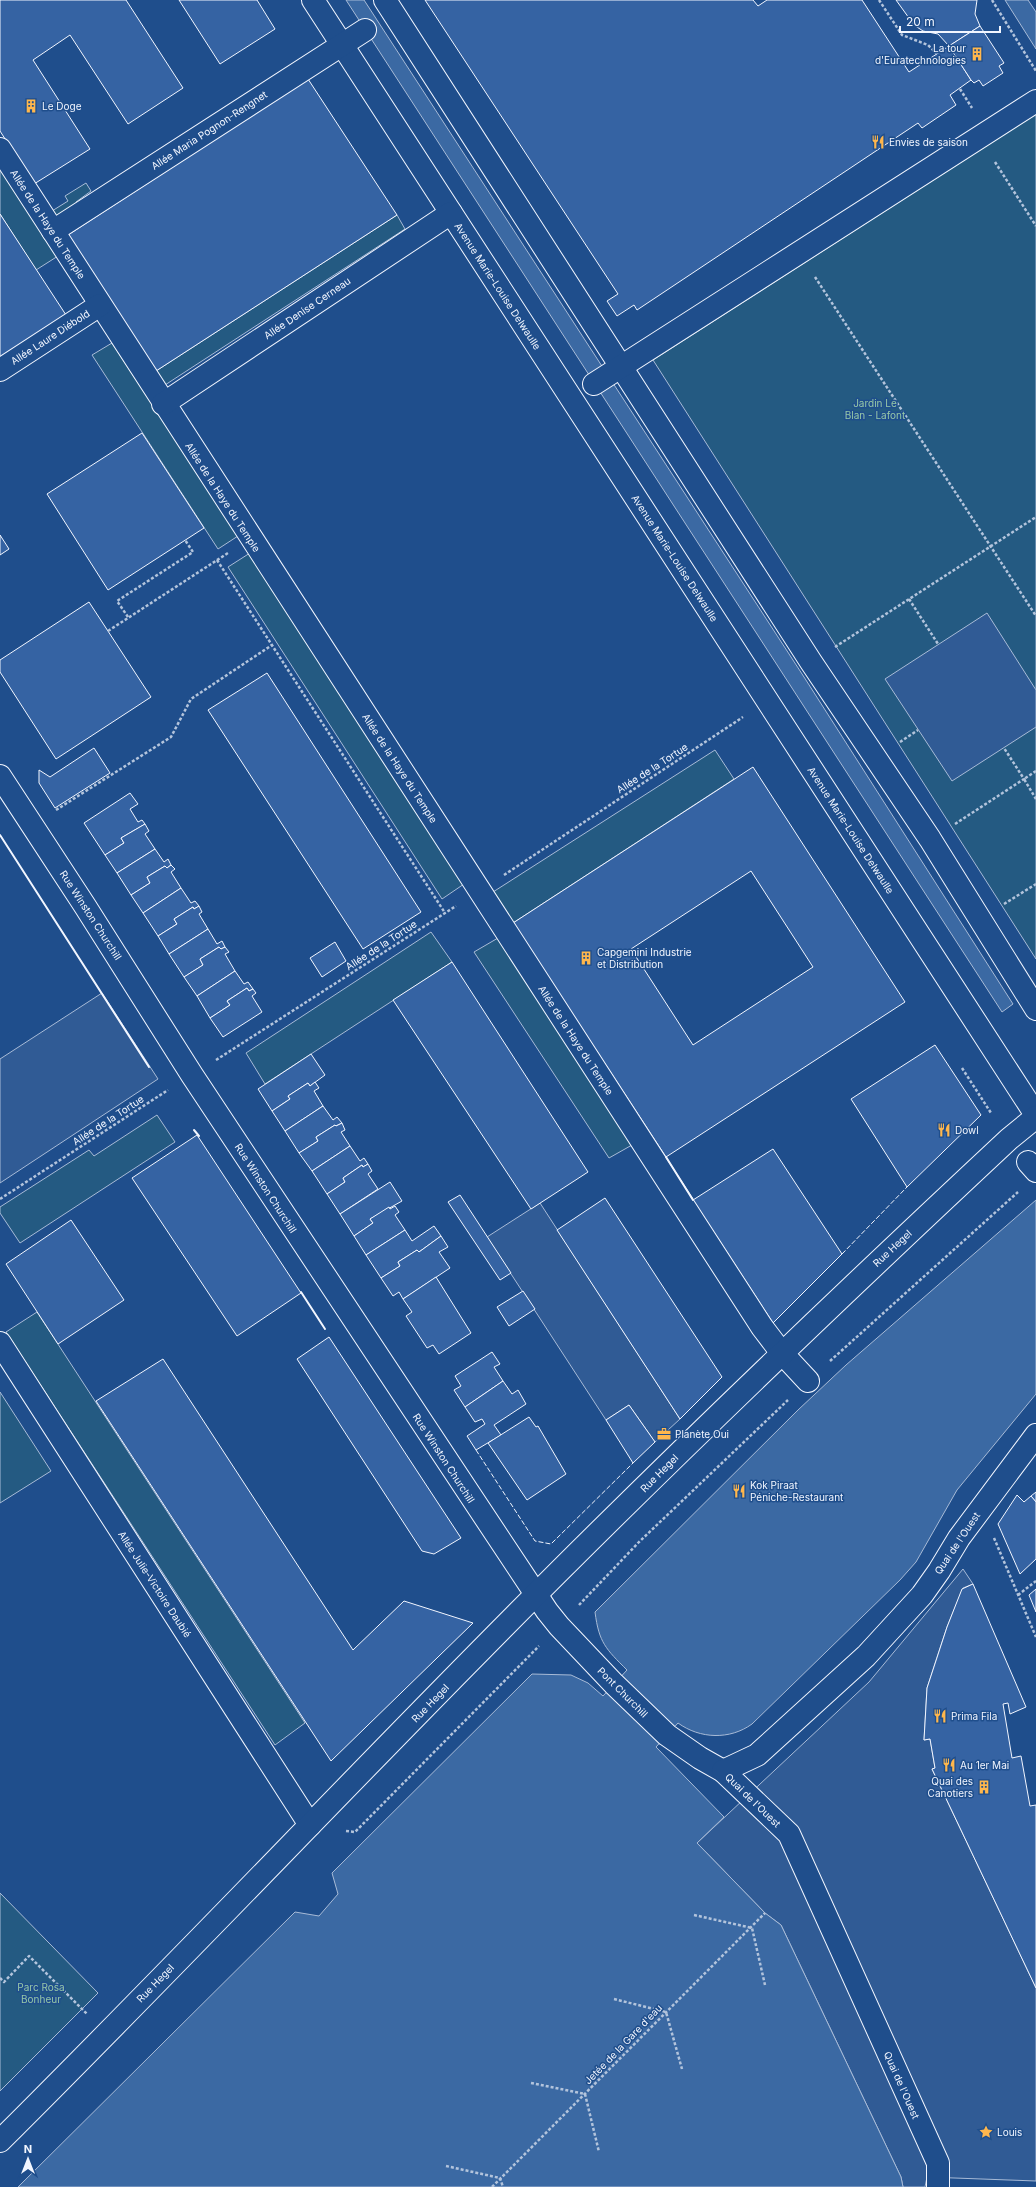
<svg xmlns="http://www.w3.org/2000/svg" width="1036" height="2187" font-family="Inter,sans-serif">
<rect width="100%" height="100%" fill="#1f4e8c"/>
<g fill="#245a82" stroke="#a8bbd7">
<path d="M1036,114V959L653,360Z"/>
<path d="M0,168L58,256L36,270L0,214Z"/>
<path d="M86,183L91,191L76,202L79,206L58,219L52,211L68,201L65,196Z"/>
<path d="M397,215L405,229L165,385L156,371Z"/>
<path d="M112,343L238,536L218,549L92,355Z"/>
<path d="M250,553L464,884L442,899L228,567Z"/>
<path d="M715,750L734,779L513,923L493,892Z"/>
<path d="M431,932L452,962L265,1084L246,1053Z"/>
<path d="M498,938L632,1145L609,1158L474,952Z"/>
<path d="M157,1115L175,1142L20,1243L0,1213V1207L89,1150L94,1156Z"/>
<path d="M37,1312L305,1723L275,1745L6,1332Z"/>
<path d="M0,1392L51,1471L0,1503Z"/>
<path d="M0,1893L98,1993L0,2091Z"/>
</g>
<g fill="#305b95" stroke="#a8bbd7">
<path d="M987,613L1036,690V727L952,781L885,679Z"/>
<path d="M102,993L158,1079L0,1183V1059Z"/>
<path d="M540,1203L680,1419L655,1442L629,1405L606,1420L487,1237Z"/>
<path d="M963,1569L973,1584L963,1588L947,1627L927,1688L924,1740L930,1739L935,1768L932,1769L1036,1988V2181L927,2177L925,2187H903L901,2177L781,1925L765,1913L697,1843L869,1682Z"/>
</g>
<g fill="#3b69a3" stroke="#a8bbd7">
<path d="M346,0H364L804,677L1013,1004L1002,1012Z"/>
<path d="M1005,0H1028L1036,12V49Z"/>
<path d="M1036,1200V1394L957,1490L916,1562L900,1580L752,1724C730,1740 700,1739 678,1723L656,1747L724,1817L697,1843L765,1913L781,1925L901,2177L903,2187H18L295,1912L319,1916L338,1894L332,1873L532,1674L571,1675L588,1683L603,1696L627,1670C606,1649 599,1643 595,1612L798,1410L846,1365Z"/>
</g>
<g fill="#3563a3" stroke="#f2f6ff" fill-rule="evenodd">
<path d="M0,0H126L183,88L128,124L70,35L33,60L90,149L34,184L0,131Z"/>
<path d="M179,0H257L275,29L220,64Z"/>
<path d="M425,0H753L758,6L767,0H862L909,72L949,46L971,80L950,95L956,105L922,128L918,123L637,310L634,305L617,316L607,301L618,294Z"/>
<path d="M896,0H977L975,14L980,26L949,46L938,34L923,31L914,25Z"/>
<path d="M980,26L1004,63L999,66L1003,73L983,86L979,80L974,83L971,80L949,46Z"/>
<path d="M308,79L397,215L156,371L68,235Z"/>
<path d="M0,214L66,315L0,357Z"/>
<path d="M142,433L204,528L108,590L47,494Z"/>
<path d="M0,535L9,549L0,555Z"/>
<path d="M89,602L151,697L56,759L0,672V660Z"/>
<path d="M267,673L421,912L363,949L208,710Z"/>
<path d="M94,748L110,773L55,808L39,783V770L50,777Z"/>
<path d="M753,767L905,1002L666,1157L513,923ZM751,871L813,967L693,1045L631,949Z"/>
<path d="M130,793L138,804L130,809L138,822L142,820L145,824L121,838L124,843L105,855L84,823Z"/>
<path d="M145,824L149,831L145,834L155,849L117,873L105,855L124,843L121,838Z"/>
<path d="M155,849L164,862L168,859L171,865L167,868L165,866L147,877L150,883L131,895L117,873Z"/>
<path d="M171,865L175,869L171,872L181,888L143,913L131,895L150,883L147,877L165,866L167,868Z"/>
<path d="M181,888L191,903L195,901L199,906L194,909L193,907L174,919L177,924L158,936L143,913Z"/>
<path d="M199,906L202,912L199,914L208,929L169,954L158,936L177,924L174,919L193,907L194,909Z"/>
<path d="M208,929L217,944L222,941L225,947L221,949L219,947L200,959L203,965L184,977L169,954Z"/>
<path d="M335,942L346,961L322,977L310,958Z"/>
<path d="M219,947L221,949L225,947L229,952L225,954L235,971L197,996L184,977L203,965L200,959Z"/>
<path d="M452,962L588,1172L531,1209L393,1000Z"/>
<path d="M235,971L244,984L248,982L253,989L249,991L247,988L227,1001L230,1005L210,1018L197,996Z"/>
<path d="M247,988L249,991L253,989L256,993L252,996L262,1012L223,1037L210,1018L230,1005L227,1001Z"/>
<path d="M935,1045L981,1115L907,1187L851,1099Z"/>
<path d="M311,1054L325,1075L310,1086L308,1083L288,1096L290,1099L272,1111L258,1089Z"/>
<path d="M315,1082L319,1088L314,1091L323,1106L285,1131L272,1111L290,1099L288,1096L308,1083L310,1086Z"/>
<path d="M323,1106L333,1120L337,1117L342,1123L336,1126L335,1125L316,1137L318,1141L299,1153L285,1131Z"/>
<path d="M342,1123L345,1130L341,1132L350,1146L312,1171L299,1153L318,1141L316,1137L335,1125L336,1126Z"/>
<path d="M197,1135L301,1293L237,1336L132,1178Z"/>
<path d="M350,1146L360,1161L364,1158L368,1164L363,1167L362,1165L343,1178L345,1182L327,1194L312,1171Z"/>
<path d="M773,1149L842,1254L773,1323L693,1200Z"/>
<path d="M368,1164L372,1171L368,1174L378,1189L340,1214L327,1194L345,1182L343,1178L362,1165L363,1167Z"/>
<path d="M390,1182L402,1201L370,1219L373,1223L354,1236L340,1214Z"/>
<path d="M460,1195L511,1273L500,1280L448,1202Z"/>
<path d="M605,1198L722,1377L680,1419L557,1230Z"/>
<path d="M395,1206L399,1212L395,1215L405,1230L366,1255L354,1236L373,1223L370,1219L389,1207L390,1209Z"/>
<path d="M71,1220L124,1300L58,1344L6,1264Z"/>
<path d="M434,1226L441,1236L419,1252L417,1250L398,1262L400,1266L381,1278L366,1255L405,1230L412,1241Z"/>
<path d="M441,1236L448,1247L439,1252L450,1268L403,1299L399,1292L393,1296L381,1278L400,1266L398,1262L417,1250L419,1252Z"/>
<path d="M436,1277L471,1333L439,1354L433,1345L427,1348L406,1316L412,1312L403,1299Z"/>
<path d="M523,1291L535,1309L509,1326L497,1307Z"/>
<path d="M329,1337L461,1538L434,1554L422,1551L297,1359Z"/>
<path d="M492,1352L500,1364L494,1367L503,1381L465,1407L454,1390L461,1386L455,1376Z"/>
<path d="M163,1359L353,1650L404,1601L473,1623L331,1761L96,1401Z"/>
<path d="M503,1381L512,1394L518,1390L526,1404L494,1425L501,1435L476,1450L467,1436L485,1424L482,1419L475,1422L465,1407Z"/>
<path d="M629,1405L655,1442L633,1463L606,1420Z"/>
<path d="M529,1417L536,1427L538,1426L566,1474L527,1500L488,1443Z"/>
<path d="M1036,1492V1502L1031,1496Z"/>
<path d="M1017,1495L1024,1502L1031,1496L1036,1502V1559L1020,1574L998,1524Z"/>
<path d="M973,1584L1026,1707L1010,1714L1008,1703L1003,1704L1012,1758L1021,1756L1030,1806L1036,1805V1988L932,1769L935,1768L930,1739L924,1740L927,1688L947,1627L962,1589Z"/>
<path d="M1036,1589V1612L1029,1595Z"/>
</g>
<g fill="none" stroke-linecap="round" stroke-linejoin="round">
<g stroke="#f2f6ff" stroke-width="24">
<g id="street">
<path d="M313,0L1036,1115"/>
<path d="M385,0L811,662L930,839L1036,1009"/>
<path d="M0,149L762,1327L781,1352L808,1381"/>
<path d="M53,231L365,30"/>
<path d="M0,370L100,305"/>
<path d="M594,384L1036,101"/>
<path d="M163,404L451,213"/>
<path d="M0,776L85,906L192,1075L547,1611L559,1626L614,1684L667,1735L700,1758L723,1771L789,1834L938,2163V2187"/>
<path d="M1028,1162L1036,1171"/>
<path d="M0,1343L310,1825"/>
<path d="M723,1771L757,1755L866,1656L922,1595L939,1571L959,1538L1036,1435"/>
</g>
</g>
<g stroke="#f2f6ff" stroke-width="24">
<path id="secondary" d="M0,2141C162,1980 319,1814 480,1651C652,1476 829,1307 1009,1139L1036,1117"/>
</g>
<g stroke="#b3c4dc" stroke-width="2.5" stroke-dasharray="3 2" stroke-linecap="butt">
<path d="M879,0L902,35L928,45L937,54"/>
<path d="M992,0L1036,71"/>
<path d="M960,89L972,108"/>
<path d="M995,162L1036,226"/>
<path d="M815,277L1036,616"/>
<path d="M217,560L445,913"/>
<path d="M909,599L938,644"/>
<path d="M128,617L117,601L193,552L185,540"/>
<path d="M108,631L228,553"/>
<path d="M835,647L1036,517"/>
<path d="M900,742L918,730"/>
<path d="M1036,771L1024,779L1036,799"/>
<path d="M56,810L171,737L191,699L272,645"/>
<path d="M955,824L1024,779L1004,748"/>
<path d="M504,875L743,717"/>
<path d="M1004,904L1036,884"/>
<path d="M216,1060L456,906"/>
<path d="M962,1068L991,1113"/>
<path d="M0,1199L168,1090"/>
<path d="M830,1361L1018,1192"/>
<path d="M994,1538L1036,1637"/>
<path d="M1018,1595L1036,1581"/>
<path d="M579,1605L639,1542L788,1400"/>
<path d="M346,1831L355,1832L539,1646"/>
<path d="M694,1915L752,1928L765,1985"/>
<path d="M0,1978L4,1982L29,1956L87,2014"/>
<path d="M614,1999L666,2012L682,2069"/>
<path d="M531,2083L585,2094L599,2152"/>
<path d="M446,2166L500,2178L503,2187"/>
<path d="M492,2187L765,1913"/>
</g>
<use href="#street" stroke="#1f4e8c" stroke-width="22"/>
<use href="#secondary" stroke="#1f4e8c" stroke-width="22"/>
<g stroke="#f2f6ff" stroke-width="1" stroke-dasharray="5 2" stroke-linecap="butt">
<path d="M842,1254L907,1187"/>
<path d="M476,1450L535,1541L551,1544L633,1463"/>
</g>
<g stroke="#f2f6ff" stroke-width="2">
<path d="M0,835L149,1067"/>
<path d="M194,1130L199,1136"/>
<path d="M666,1157L693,1200"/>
<path d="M301,1292L325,1329"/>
</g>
</g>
<defs>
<g id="building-bare" transform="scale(1.08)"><path d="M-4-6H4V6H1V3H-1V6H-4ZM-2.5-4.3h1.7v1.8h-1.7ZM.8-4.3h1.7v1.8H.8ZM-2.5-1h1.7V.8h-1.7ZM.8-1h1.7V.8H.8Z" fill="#ffb74d" stroke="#1f4e8c" stroke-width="2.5" paint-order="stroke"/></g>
<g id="restaurant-bare" transform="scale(1.08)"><path d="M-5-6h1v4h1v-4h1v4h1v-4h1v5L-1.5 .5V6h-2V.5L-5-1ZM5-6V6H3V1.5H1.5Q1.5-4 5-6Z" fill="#ffb74d" stroke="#1f4e8c" stroke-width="2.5" paint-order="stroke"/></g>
<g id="office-bare" transform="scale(1.08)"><path d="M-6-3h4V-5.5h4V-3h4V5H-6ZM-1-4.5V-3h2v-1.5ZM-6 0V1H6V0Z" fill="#ffb74d" stroke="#1f4e8c" stroke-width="2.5" paint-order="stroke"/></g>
<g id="sight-bare" transform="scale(1.08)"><path d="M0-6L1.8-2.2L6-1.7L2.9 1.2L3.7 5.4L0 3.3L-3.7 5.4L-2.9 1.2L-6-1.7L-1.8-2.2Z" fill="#ffb74d" stroke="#1f4e8c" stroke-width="2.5" paint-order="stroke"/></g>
</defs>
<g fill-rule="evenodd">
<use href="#building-bare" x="977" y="54"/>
<use href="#building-bare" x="31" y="106"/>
<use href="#restaurant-bare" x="878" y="142"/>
<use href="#building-bare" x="586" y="958"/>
<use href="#restaurant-bare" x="944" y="1130"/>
<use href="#office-bare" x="664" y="1434"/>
<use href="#restaurant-bare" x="739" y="1491"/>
<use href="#restaurant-bare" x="940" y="1716"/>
<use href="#restaurant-bare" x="949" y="1765"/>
<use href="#building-bare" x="984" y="1787"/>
<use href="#sight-bare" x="986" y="2132"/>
</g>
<g text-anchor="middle" stroke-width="3" stroke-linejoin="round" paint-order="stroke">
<g font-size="10" fill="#f2f6ff" stroke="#1f4e8c" text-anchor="start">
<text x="966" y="52" text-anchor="end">La tour<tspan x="966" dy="12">d'Euratechnologies</tspan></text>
<text x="42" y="110">Le Doge</text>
<text x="889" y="146">Envies de saison</text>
<text x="597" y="956">Capgemini Industrie<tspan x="597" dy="12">et Distribution</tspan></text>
<text x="955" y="1134">Dowl</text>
<text x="675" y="1438">Planète Oui</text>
<text x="750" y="1489">Kok Piraat<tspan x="750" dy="12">Péniche-Restaurant</tspan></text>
<text x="951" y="1720">Prima Fila</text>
<text x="960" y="1769">Au 1er Mai</text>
<text x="973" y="1785" text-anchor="end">Quai des<tspan x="973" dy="12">Canotiers</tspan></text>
<text x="997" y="2136">Louis</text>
</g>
<g font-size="10" fill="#f2f6ff" stroke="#1f4e8c">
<text transform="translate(209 130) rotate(-33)" y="4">Allée Maria Pognon-Rengnet</text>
<text transform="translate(48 224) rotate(57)" y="4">Allée de la Haye du Temple</text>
<text transform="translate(498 286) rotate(57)" y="4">Avenue Marie-Louise Delwaulle</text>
<text transform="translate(307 308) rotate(-34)" y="4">Allée Denise Cerneau</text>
<text transform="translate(50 337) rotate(-33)" y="4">Allée Laure Diébold</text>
<text transform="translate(223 497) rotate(57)" y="4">Allée de la Haye du Temple</text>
<text transform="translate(675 558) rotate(57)" y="4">Avenue Marie-Louise Delwaulle</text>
<text transform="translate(400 768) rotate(57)" y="4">Allée de la Haye du Temple</text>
<text transform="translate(652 768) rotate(-33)" y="4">Allée de la Tortue</text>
<text transform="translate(851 830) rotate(57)" y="4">Avenue Marie-Louise Delwaulle</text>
<text transform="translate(91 915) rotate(57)" y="4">Rue Winston Churchill</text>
<text transform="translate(381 945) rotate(-33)" y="4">Allée de la Tortue</text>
<text transform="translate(576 1040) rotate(57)" y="4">Allée de la Haye du Temple</text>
<text transform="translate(108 1120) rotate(-33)" y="4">Allée de la Tortue</text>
<text transform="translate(266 1188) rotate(57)" y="4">Rue Winston Churchill</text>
<text transform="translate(892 1248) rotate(-43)" y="4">Rue Hegel</text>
<text transform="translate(444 1458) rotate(57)" y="4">Rue Winston Churchill</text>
<text transform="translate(659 1473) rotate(-45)" y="4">Rue Hegel</text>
<text transform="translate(957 1543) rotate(-56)" y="4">Quai de l'Ouest</text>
<text transform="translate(155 1584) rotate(57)" y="4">Allée Julie-Victoire Daubié</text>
<text transform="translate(623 1692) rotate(45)" y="4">Pont Churchill</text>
<text transform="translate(430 1703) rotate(-46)" y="4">Rue Hegel</text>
<text transform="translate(753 1800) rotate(44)" y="4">Quai de l'Ouest</text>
<text transform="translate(155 1983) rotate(-46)" y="4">Rue Hegel</text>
<text transform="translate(623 2044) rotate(-46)" y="4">Jetée de la Gare d'eau</text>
<text transform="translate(902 2085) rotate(66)" y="4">Quai de l'Ouest</text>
</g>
<g font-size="10" fill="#97c8a6" stroke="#1f4e8c">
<text x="875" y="407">Jardin Le<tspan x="875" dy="12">Blan - Lafont</tspan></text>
<text x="41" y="1991">Parc Rosa<tspan x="41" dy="12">Bonheur</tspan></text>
</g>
</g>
<g transform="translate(28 2159)" stroke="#1f4e8c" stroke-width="3" paint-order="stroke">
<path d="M0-3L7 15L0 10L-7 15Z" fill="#f2f6ff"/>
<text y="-6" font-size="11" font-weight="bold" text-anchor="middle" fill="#f2f6ff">N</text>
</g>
<path d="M900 26v6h100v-6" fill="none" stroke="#f2f6ff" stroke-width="2"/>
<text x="906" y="26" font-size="12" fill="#f2f6ff" stroke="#1f4e8c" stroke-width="3" paint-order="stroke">20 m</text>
</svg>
